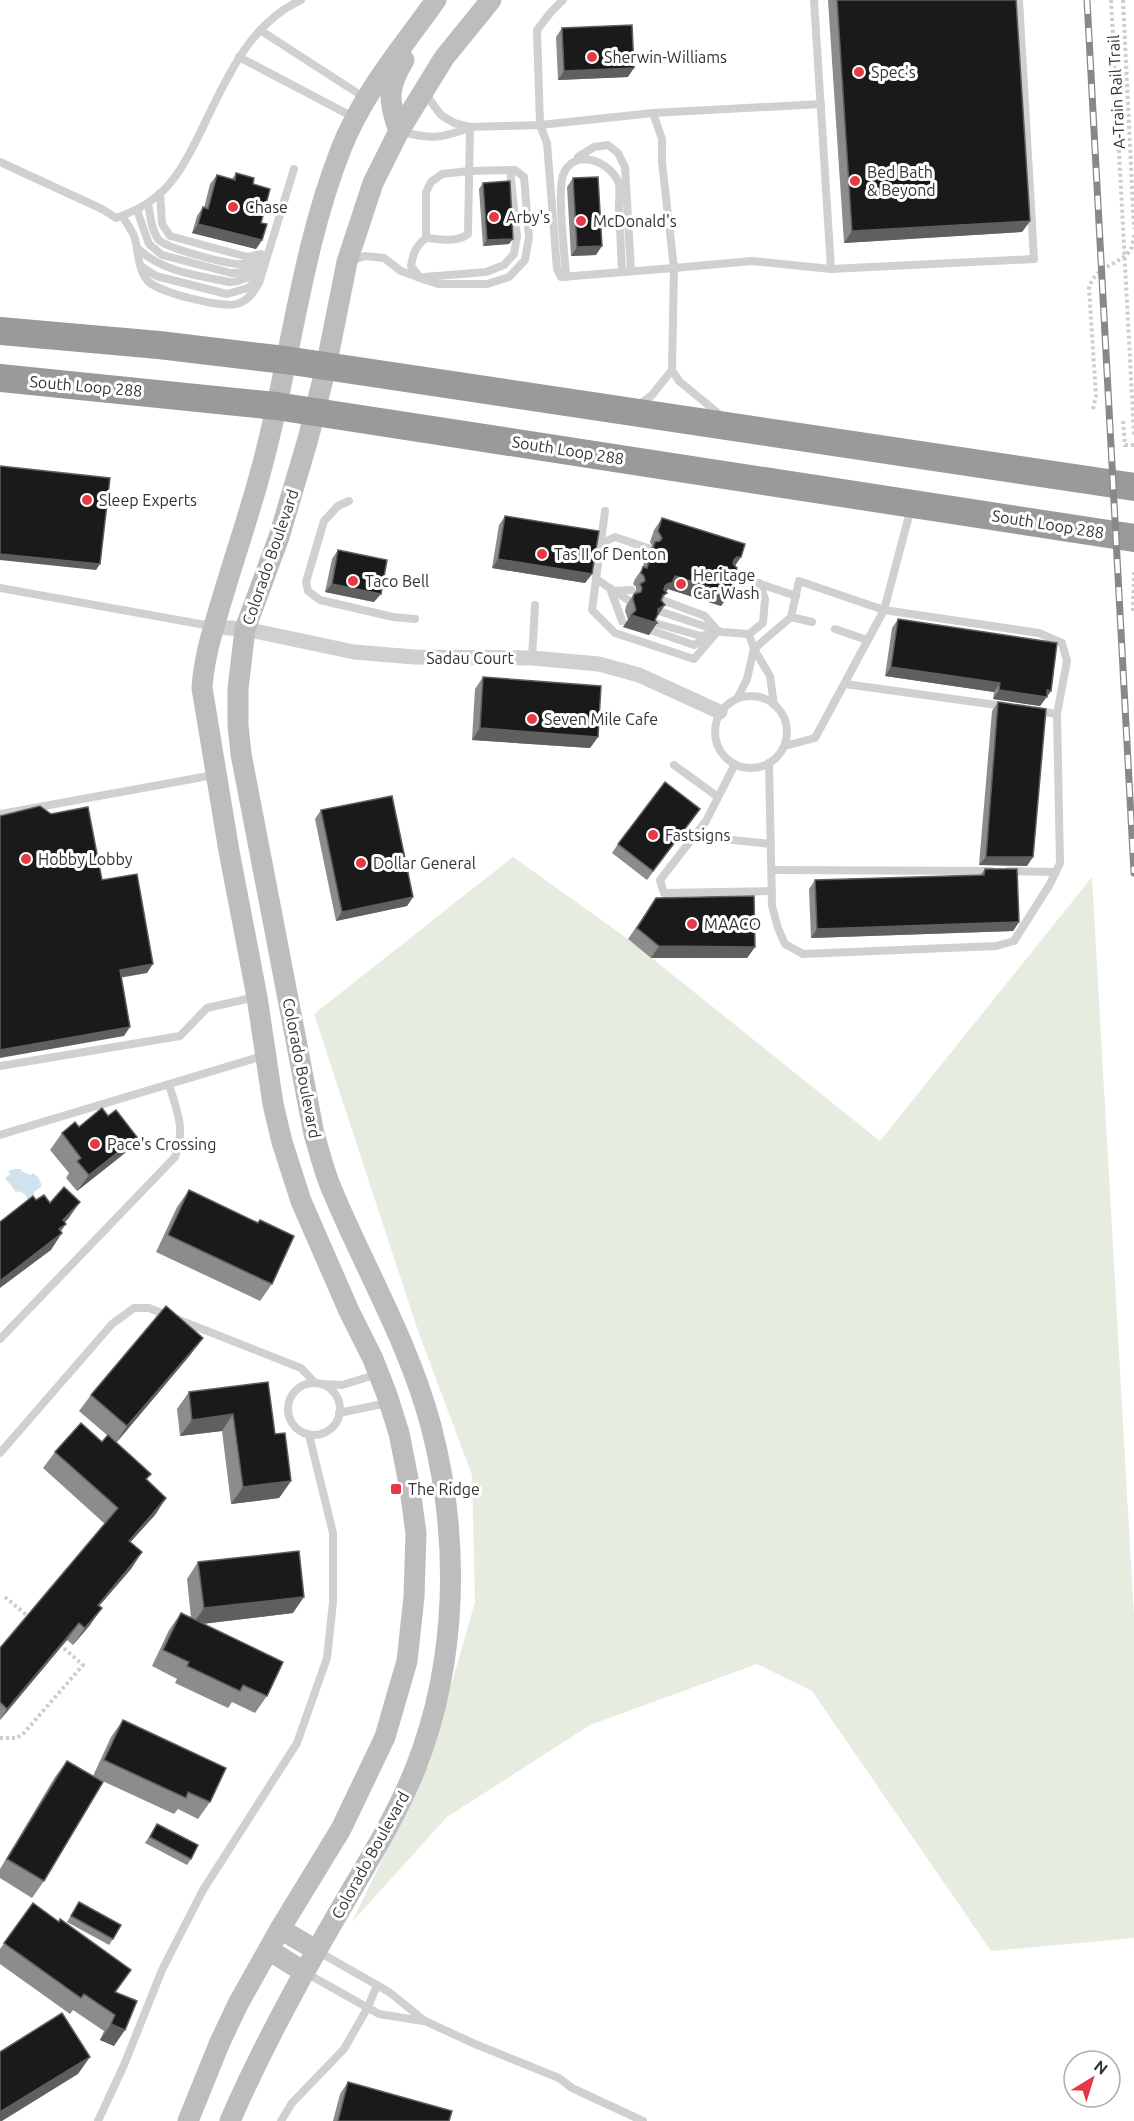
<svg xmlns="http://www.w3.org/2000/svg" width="1134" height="2121" font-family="Ubuntu,sans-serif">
<rect width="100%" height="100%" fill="#fff"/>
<path fill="#e6ecdf" d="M513,857L628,939L880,1141L1092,877L1134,1617V1938L991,1951L812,1691L757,1664L590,1725L447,1817L352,1922L429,1763L475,1602L472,1475L418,1331L314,1014Z"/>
<path fill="#cfe2ee" d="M15,1169H21V1171L31,1175L33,1173L38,1177L42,1186L34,1192L33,1200H28C26,1195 22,1190 16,1192L5,1178L10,1174L8,1171Z"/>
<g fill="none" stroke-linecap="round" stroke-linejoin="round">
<g stroke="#cdcdcd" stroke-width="4" stroke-dasharray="3 3" stroke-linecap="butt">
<path d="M1123,0L1134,229"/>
<path d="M1093,409L1096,396L1089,288C1095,267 1114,267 1128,253C1133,249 1133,241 1134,235"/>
<path d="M1123,421L1125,445H1134"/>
<path d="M1133,611L1134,572"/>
<path d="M5,1597L30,1618"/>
<path d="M0,1738H17L24,1733L83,1665L60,1645"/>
</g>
<g stroke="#d0d0d0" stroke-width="8">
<path d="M563,0L551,12L537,30L540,125L547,143L557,269L561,277L674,268L672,370L679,381L719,414"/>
<path d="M814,0L831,269"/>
<path d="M260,30L365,98"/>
<path d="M239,57L355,118"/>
<path d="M429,91V99L441,115L454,123L470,127L540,125L653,113L821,104"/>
<path d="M653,113L662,139V162L674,268L752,261L831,269L1034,259L1019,0"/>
<path d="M402,132C432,139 439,139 469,128"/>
<path d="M578,157L594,147L608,145L618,153L625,167L631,271"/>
<path d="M0,162L102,209L116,218C130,213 144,207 156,197C175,182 187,159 198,137C223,87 246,25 301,0"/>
<path d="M160,193L162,224L170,236L248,257L261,254"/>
<path d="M148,203C150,214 151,229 158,239C165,248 229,265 242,264C249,264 254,262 260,259"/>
<path d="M137,210L149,244L162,255L231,273C246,274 254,268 265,259"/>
<path d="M122,216C126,222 131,229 134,236C139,250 137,268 147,280C156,292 221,308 236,304C248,301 253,293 259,283L294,169"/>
<path d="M137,248C163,272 195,275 229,282C241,282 250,277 259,271"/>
<path d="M350,261L365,256L384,258L401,271L420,278L411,266C413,253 416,246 426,238C440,239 456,243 468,234L470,127"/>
<path d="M141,266L156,276L227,294L248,288L259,277"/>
<path d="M424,277L486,272L504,265L514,254L517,236L510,170"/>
<path d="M566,277C565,255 557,194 563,175C574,146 612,162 619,184C620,191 619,200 619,207C620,229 621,251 622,272"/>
<path d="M420,278L438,284H487L509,277L525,260L529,237L524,177L515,170L469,171L442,174L431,182L426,192V238"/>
<path d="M638,406L652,395L672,370"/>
<path d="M349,501L338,506L324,521L306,582L308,591L320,600L393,617L415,619"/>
<path d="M605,511L592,610L615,633L694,659L718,631"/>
<path d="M600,544L615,537L648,548"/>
<path d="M731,574L796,596"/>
<path d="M596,579L628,600"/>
<path d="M0,588L211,626"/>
<path d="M611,591L622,621"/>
<path d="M613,591L631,590"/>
<path d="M662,600L705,616L717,630"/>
<path d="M659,611L722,632L749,634L763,623L765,599L759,583"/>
<path d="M791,617L812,622"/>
<path d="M655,623L701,636L708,634"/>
<path d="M835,629L867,640"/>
<path d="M653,631L694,645L711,635"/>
<path d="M749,634L754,649L770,676L774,705"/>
<path d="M532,658L535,605"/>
<path d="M845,684L1004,706"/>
<circle cx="751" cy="732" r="36"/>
<path d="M738,697L747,679L754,649L791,617L799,581L884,610L1039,633L1062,643L1067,661L1057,714"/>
<path d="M785,746L815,738L884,610L911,508"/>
<path d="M769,763L772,906L778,928L785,944L803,954L996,946L1014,941L1050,884L1060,863L1057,714L1037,711"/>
<path d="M735,764L706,821L660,880L664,893L772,891"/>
<path d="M674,765L718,797"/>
<path d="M0,814L214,775"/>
<path d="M694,836L771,844"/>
<path d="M772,870L991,871"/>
<path d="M1009,871L1056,872"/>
<path d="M0,1066L180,1036L207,1008L256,997"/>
<path d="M0,1135L266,1055"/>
<path d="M0,1339L175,1157C186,1127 177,1113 169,1084"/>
<circle cx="314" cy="1409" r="26"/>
<path d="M323,1384L342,1385L378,1374"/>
<path d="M339,1413L387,1403"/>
<path d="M0,1453L112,1324L134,1308H149L301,1368L315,1383"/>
<path d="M319,1952L389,1992L425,2021L475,2044L559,2078L572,2088L643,2121"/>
<path d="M306,1973L379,2014L423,2021"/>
<path d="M98,2121L124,2065L162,1970L203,1890L297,1743L327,1658L333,1602V1533L309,1435"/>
<path d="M281,2121L292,2103L344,2049L368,2007L377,1985"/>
</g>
<path stroke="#d0d0d0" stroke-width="15" d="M214,627L245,629L354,652L414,657L532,658L599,664L639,675L720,712"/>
<g stroke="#bdbdbd" stroke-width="21">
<path d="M399,131C388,101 387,88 404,60"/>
<path d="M280,1929L316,1950"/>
<path d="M269,1950L304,1972"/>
<path d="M188,2121L220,2042L238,2004L280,1929L341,1829L385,1737L407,1661L414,1597L416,1533L410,1489L399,1433L387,1395L373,1359L349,1311L301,1201L282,1142L273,1104L257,997L229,851L202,688C204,656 214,626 223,596C235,555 249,515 260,474C290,367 300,253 341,149C363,93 402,48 436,0"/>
<path d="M230,2121C260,2052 295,1987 333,1922C362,1871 394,1822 416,1767C458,1660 460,1537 431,1426C409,1343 365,1269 332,1190C324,1172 320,1153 314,1134L241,754L238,725V689L245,629L279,537L308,439L326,367L347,262L373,183L399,131L444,58L491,0"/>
</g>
<g stroke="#9a9a9a" stroke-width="28">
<path d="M0,331L159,345L285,360L1134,487"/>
<path d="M0,378L276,406L1134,538"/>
</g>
<g stroke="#888" stroke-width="7">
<path id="rail" d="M1087,0L1134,873"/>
</g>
<use href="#rail" stroke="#fff" stroke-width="4.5" stroke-dasharray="14" stroke-linecap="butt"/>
<path stroke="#cdcdcd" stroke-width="4" stroke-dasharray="3 3" stroke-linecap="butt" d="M1111,0L1134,435"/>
</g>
<g fill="#8c8c8c">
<path d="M828,0H1016L1030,221L1022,232L844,243Z"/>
<path d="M562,28L628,77L558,80L556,37Z"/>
<path d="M236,173L253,184L261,223L262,240L256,249L192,233L197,216L203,207L204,208L210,184L217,175L232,179Z"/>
<path d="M573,178L596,255L571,256L567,187Z"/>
<path d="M483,183L509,244L483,246L479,189Z"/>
<path d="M505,516L592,574L585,583L492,568L499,525Z"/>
<path d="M662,518L741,557L735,566L721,606L668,589L662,601L655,620L657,623L649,635L623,627L628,620L625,611L626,606L636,590V587L633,584L635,579L642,569L647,554L652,546L650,542L654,530Z"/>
<path d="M338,550L374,602L325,592L332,559Z"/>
<path d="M898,619L1051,691L1040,706L993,699L994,692L885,676L892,628Z"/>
<path d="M483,677L598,737L590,748L472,740L475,689Z"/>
<path d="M998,702L1027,866L979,865L992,711Z"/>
<path d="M321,810L413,897L407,906L336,921L315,819Z"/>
<path d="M694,818L647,880L612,853L618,844Z"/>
<path d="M985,869L1019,922L1013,931L811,938L809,889L815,880L980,875Z"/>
<path d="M656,898L755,947L747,958H651L628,939Z"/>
<path d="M79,1127L125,1153L77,1191L66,1178L69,1173L50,1150L62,1133Z"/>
<path d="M189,1190L258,1223L260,1220L272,1284L260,1301L156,1252L177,1207Z"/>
<path d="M191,1354L116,1443L146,1480L166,1498L155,1515L130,1542L142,1552L131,1569L99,1606L90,1625L73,1645L67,1640L0,1720V1648L105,1524L43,1468L55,1452L102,1442L107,1435L79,1411L91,1395Z"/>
<path d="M189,1392L275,1434L291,1481L279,1498L231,1504L222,1431L180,1436L177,1409Z"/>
<path d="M198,1562L293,1613L203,1624L267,1696L255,1713L232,1702L228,1708L175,1683L177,1679L152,1666L169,1630L181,1613L191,1618L187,1579Z"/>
<path d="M123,1720L210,1802L198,1819L178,1809L174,1814L96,1778L44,1881L32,1898L0,1878V1869L55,1777L67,1761L93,1776L111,1737Z"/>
<path d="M157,1824L191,1859L187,1865L145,1843Z"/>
<path d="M79,1902L113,1939L109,1945L67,1922Z"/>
<path d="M33,1903L115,1992L114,2046L100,2040L104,2031L73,2010L70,2014L0,1964V1949Z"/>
<path d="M348,2082L449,2121H333L340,2094Z"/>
</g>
<g fill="#5f5f5f">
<path d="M634,68L628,77L558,80L564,71Z"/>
<path d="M1030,221L1022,232L844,243L852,231Z"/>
<path d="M198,224L262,240L256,249L192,233Z"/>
<path d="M513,239L509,244L483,246L487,240Z"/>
<path d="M602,246L596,255L571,256L577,247Z"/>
<path d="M0,554L100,564L96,570L0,560Z"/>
<path d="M737,557H741L733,568L734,560Z"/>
<path d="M498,559L592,574L585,583L492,568Z"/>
<path d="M675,576L730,594L721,606L668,589L664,594L665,586Z"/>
<path d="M332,584L381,594L374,602L325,592Z"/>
<path d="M665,605L657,617L658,609Z"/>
<path d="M631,615L657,623L649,635L623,627Z"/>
<path d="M891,667L1000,683L994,692L885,676Z"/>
<path d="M999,690H1047L1051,691L1040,706L993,699Z"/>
<path d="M480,728L598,737L590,748L472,740Z"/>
<path d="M986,857H1033L1027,866L979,865Z"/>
<path d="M413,897L407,906L336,921L342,912Z"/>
<path d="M1019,922L1013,931L811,938L817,929Z"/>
<path d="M659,946L755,947L747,958H651Z"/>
<path d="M153,964L147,973L113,979L120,970Z"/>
<path d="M130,1027L124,1036L0,1058V1050Z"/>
<path d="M137,1137L125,1153L77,1191L89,1175Z"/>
<path d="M80,1202L68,1219L51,1237L63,1220Z"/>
<path d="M66,1224L56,1238L62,1233L51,1250L0,1288V1281Z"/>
<path d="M203,1338L191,1354L116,1443L127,1426Z"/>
<path d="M233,1414L222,1431L180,1436L192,1420Z"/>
<path d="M291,1481L279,1498L231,1504L243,1487Z"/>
<path d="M166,1498L155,1515L117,1557L129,1541Z"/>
<path d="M142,1552L131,1569L86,1621L98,1605Z"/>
<path d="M304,1597L293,1613L192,1625L204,1608Z"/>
<path d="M102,1608L90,1625L73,1645L85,1628Z"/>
<path d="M79,1623L67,1640L0,1720L7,1709Z"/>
<path d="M111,2024L125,2030L114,2046L100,2040Z"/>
<path d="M90,2057L78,2074L2,2121H0V2112Z"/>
</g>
<g fill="#1a1a1a" stroke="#5f5f5f" stroke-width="1.5">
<path d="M837,0H1016L1030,221L852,231Z"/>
<path d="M632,25L634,68L564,71L562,28Z"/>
<path d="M236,173L254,178L253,184L270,189L261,223L267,224L262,240L198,224L203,207L208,209L217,175L235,180Z"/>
<path d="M598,177L602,246L577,247L573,178Z"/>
<path d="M510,181L513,239L487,240L483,183Z"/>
<path d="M0,466L110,478L100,564L0,554Z"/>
<path d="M505,516L599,531L592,574L498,559Z"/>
<path d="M662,518L745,544L741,557H737L734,560L733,564L737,568L730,594L675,576L672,583H669L665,586L664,590L667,593L663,595L661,600L665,605L658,609V614L655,620L657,623L631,615L636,610L633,599L634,594L641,592L642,588L640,584L645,581L644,576L641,573L643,567L647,568L655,542L660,541L662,538L658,531Z"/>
<path d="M338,550L387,560L381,594L332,584Z"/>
<path d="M898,619L1057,643L1051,691L1047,690V697L999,690L1000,683L891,667Z"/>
<path d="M483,677L601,686L598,737L480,728Z"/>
<path d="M998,702L1046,709L1033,857H986Z"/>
<path d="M665,782L700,809L653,871L618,844Z"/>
<path d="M392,796L413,897L342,912L321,810Z"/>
<path d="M40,806L51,814L88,807L102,880L137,874L153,964L120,970L130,1027L0,1050V816Z"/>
<path d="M985,869H1017L1019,922L817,929L815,880L984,875Z"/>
<path d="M754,896L755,947L659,946L637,928L656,898Z"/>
<path d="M102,1108L108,1116L116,1110L137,1137L89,1175L77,1161L81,1158L62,1133L75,1122L79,1127Z"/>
<path d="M64,1187L80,1202L63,1220L66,1224L59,1229L62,1233L0,1281V1222L33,1196L36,1200L44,1195L50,1203Z"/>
<path d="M189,1190L258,1223L260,1220L294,1236L272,1284L168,1235Z"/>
<path d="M166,1306L203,1338L127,1426L91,1395Z"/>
<path d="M268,1382L275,1434L285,1433L291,1481L243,1487L233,1414L192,1420L189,1392Z"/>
<path d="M81,1423L102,1442L108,1435L151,1474L146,1479L166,1498L129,1541L142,1552L98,1605L102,1608L85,1628L79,1623L7,1709L0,1702V1648L118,1508L55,1452Z"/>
<path d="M299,1551L304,1597L204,1608L198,1562Z"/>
<path d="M181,1613L283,1662L267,1696L243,1685L240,1691L187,1666L189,1662L163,1650Z"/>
<path d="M123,1720L226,1768L210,1802L188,1792L186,1798L104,1760Z"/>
<path d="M67,1761L103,1782L44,1881L7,1859Z"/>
<path d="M157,1824L198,1845L191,1859L150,1837Z"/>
<path d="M79,1902L121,1925L113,1939L71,1916Z"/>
<path d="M33,1903L59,1922L60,1919L131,1970L115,1992L137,2001L125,2030L111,2024L115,2015L84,1994L81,1998L4,1943Z"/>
<path d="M62,2013L90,2057L0,2112V2052Z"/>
<path d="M348,2082L452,2111L449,2121H338Z"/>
</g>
<g fill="#e63946" stroke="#fff" stroke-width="2">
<circle cx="592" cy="57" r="6"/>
<circle cx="859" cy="72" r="6"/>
<circle cx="855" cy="181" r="6"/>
<circle cx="233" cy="207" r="6"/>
<circle cx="494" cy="217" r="6"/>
<circle cx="581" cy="221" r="6"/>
<circle cx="87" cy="500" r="6"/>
<circle cx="542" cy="554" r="6"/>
<circle cx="353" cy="581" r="6"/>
<circle cx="681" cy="584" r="6"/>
<circle cx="532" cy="719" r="6"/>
<circle cx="653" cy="835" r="6"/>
<circle cx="26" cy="859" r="6"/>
<circle cx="361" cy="863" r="6"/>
<circle cx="692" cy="924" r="6"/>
<circle cx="95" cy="1144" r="6"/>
<rect x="390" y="1483" width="12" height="12" rx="3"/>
</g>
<g text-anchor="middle" stroke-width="6" stroke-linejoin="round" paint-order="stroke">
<g font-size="16" fill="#333" stroke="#fff" text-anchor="start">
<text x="604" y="63">Sherwin-Williams</text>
<text x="871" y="78">Spec's</text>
<text x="867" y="178">Bed Bath<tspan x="867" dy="18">&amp; Beyond</tspan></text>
<text x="245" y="213">Chase</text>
<text x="506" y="223">Arby's</text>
<text x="593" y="227">McDonald's</text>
<text x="99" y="506">Sleep Experts</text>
<text x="554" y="560">Tas II of Denton</text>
<text x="693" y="581">Heritage<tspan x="693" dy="18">Car Wash</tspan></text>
<text x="365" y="587">Taco Bell</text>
<text x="544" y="725">Seven Mile Cafe</text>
<text x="665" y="841">Fastsigns</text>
<text x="38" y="865">Hobby Lobby</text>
<text x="373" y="869">Dollar General</text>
<text x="704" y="930">MAACO</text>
<text x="107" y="1150">Pace's Crossing</text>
<text x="408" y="1495">The Ridge</text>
</g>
<g font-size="16" fill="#333" stroke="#fff">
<text transform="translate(1116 92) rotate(-93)" y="6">A-Train Rail Trail</text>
<text transform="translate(86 386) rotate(5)" y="6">South Loop 288</text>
<text transform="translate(568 450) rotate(9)" y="6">South Loop 288</text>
<text transform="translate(1048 524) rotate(9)" y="6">South Loop 288</text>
<text transform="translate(270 557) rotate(-71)" y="6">Colorado Boulevard</text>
<text x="470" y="664">Sadau Court</text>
<text transform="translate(302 1068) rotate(79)" y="6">Colorado Boulevard</text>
<text transform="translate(370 1855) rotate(-61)" y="6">Colorado Boulevard</text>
</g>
</g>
<g transform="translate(1092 2079) rotate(38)"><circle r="28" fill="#ffffff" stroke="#adadad" stroke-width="1.5"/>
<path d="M0-4.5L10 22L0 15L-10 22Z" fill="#e63946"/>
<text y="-9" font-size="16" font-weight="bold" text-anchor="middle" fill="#333333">N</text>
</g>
</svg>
